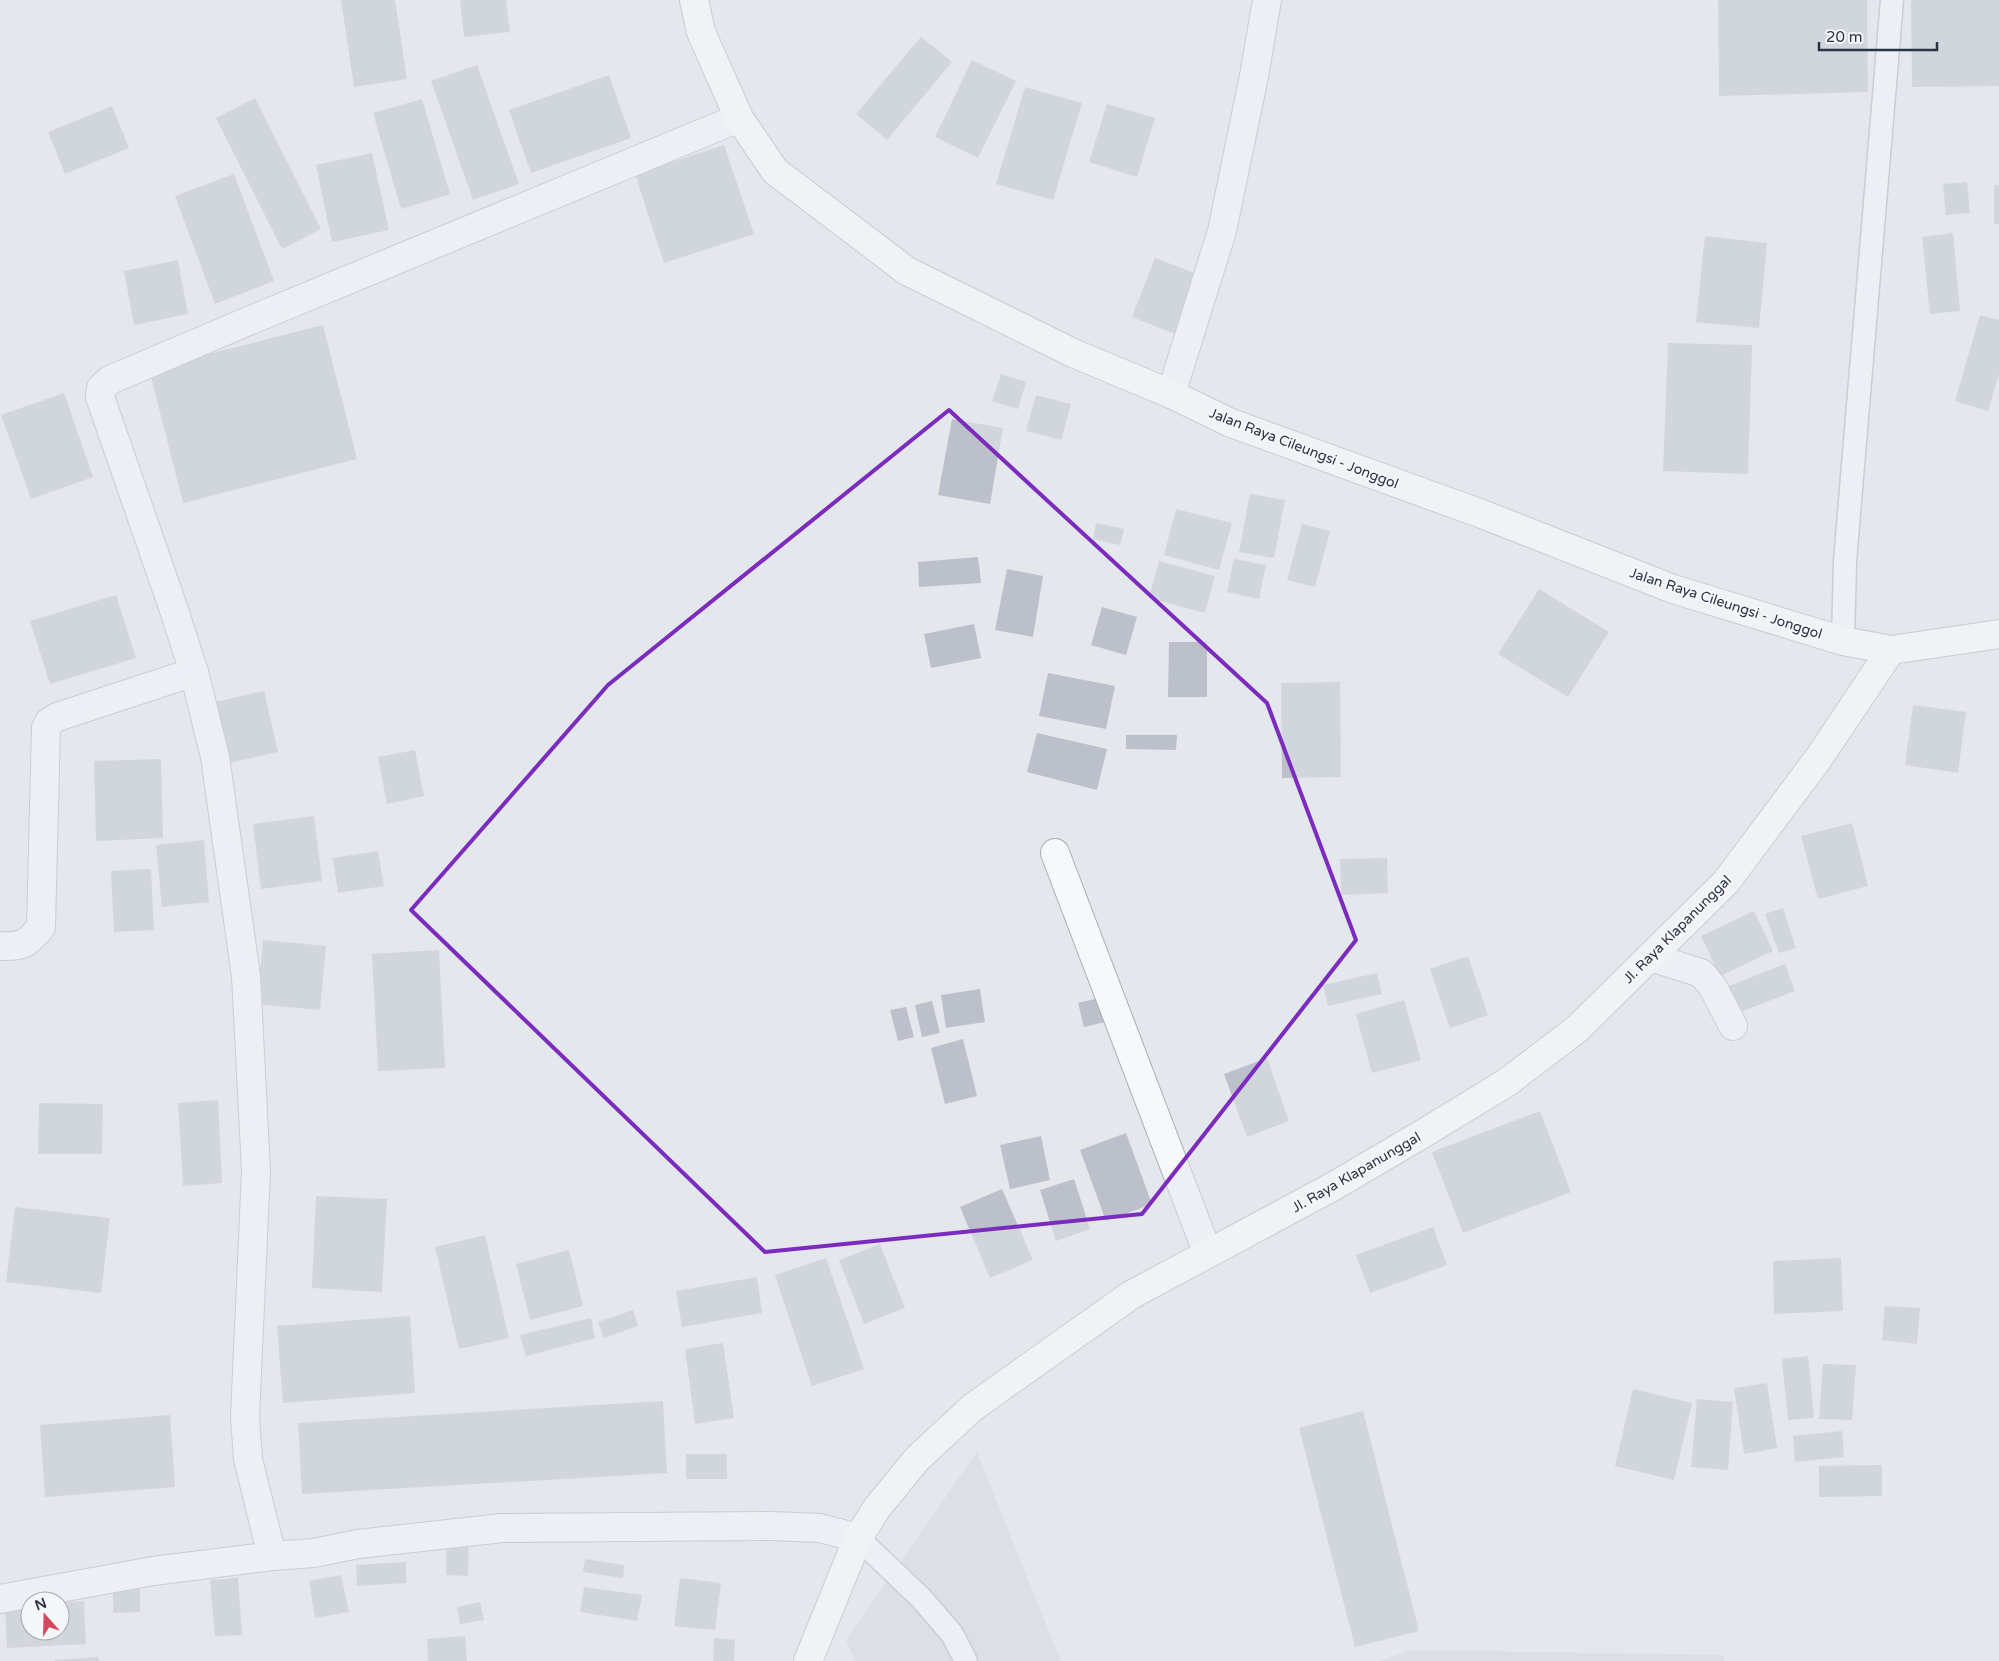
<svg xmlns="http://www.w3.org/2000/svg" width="1999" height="1661" font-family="'Varela Round',sans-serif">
<rect width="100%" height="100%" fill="#e4e7ec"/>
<g fill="#d2d6de">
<path d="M977,1452L1061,1661H855L846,1640Z"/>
<path d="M1412,1650L1723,1655L1724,1661H1379Z"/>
</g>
<g fill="#bbc0ca">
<path d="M341,0H395L407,79L354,87Z"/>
<path d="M460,0H506L510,32L464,37Z"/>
<path d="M1718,0H1867L1868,92L1719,96Z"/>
<path d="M1911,0H1999V86L1912,87Z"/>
<path d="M921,37L952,62L887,140L856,114Z"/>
<path d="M972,60L1016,81L978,158L935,137Z"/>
<path d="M477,65L519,184L473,200L431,81Z"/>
<path d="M609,75L631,138L531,173L509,110Z"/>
<path d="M1025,87L1082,103L1053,200L996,184Z"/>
<path d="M255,98L321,229L282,249L216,118Z"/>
<path d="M422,99L450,194L401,209L373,113Z"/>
<path d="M1107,104L1155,118L1137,177L1089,162Z"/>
<path d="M112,106L129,148L65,174L48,132Z"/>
<path d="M724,145L754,234L664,263L635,174Z"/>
<path d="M372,153L389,230L332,242L316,165Z"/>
<path d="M234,174L274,281L215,304L175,196Z"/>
<path d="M1967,182L1970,213L1946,215L1943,184Z"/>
<rect x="1994" y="185" width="5" height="39"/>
<path d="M1953,233L1960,311L1930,314L1922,237Z"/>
<path d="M1705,236L1767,243L1759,328L1696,322Z"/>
<path d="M1155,258L1205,277L1182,337L1132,317Z"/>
<path d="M178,260L188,314L134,325L124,271Z"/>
<path d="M1980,315L1999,320V374L1988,411L1955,401Z"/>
<path d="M323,325L357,459L183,503L149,369Z"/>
<path d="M1668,343L1752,345L1748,474L1663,471Z"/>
<path d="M1001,374L1026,382L1018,409L992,401Z"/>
<path d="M64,393L93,477L31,499L1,415Z"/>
<path d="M1036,395L1071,404L1061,440L1026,431Z"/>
<path d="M952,419L1003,428L990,504L938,495Z"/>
<path d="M1250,494L1285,500L1274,558L1239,552Z"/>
<path d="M1176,509L1232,523L1219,570L1164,555Z"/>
<path d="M1096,523L1124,529L1120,545L1093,539Z"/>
<path d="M1302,524L1330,531L1315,587L1287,580Z"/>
<path d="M978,557L981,583L919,587L918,562Z"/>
<path d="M1234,559L1266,565L1259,599L1227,592Z"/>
<path d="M1159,561L1215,576L1205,613L1149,598Z"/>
<path d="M1007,569L1043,576L1033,637L995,630Z"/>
<path d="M1539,589L1609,632L1568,697L1498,654Z"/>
<path d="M116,595L136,658L50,684L30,621Z"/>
<path d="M1102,607L1137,617L1126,655L1091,645Z"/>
<path d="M974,624L981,658L931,668L924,634Z"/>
<path d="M1169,642H1207V697H1168Z"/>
<path d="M1048,673L1115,686L1106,729L1039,716Z"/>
<path d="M1340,682L1341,777L1282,778L1281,683Z"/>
<path d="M264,691L278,752L225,764L211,703Z"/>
<path d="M1913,705L1966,712L1958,773L1905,765Z"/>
<path d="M1037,733L1107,749L1097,790L1027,772Z"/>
<path d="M1126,735H1177L1176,750L1126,749Z"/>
<path d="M415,750L424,796L387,804L378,757Z"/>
<path d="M161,759L163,838L96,841L94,761Z"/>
<path d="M314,816L322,881L261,889L253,824Z"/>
<path d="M1852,823L1868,886L1818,899L1801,836Z"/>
<path d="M204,840L209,902L162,907L156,845Z"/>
<path d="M378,851L384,886L338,893L333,858Z"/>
<path d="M1387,858L1388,893L1341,895L1340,859Z"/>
<path d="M151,869L154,930L114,932L111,871Z"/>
<path d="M1783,908L1796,948L1779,953L1765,914Z"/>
<path d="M1754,911L1773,951L1720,976L1701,936Z"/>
<path d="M263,940L326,946L320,1010L257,1004Z"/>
<path d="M439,950L445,1068L378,1071L372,954Z"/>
<path d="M1468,956L1488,1015L1450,1028L1430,969Z"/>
<path d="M1785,964L1795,991L1740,1012L1729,986Z"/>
<path d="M1377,973L1382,994L1328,1006L1323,985Z"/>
<path d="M980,989L985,1022L946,1028L941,995Z"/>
<path d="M1099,998L1105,1022L1084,1027L1078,1003Z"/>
<path d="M1404,1000L1421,1060L1372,1073L1356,1014Z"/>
<path d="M932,1001L940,1033L922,1037L915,1005Z"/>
<path d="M906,1007L914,1037L898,1041L890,1010Z"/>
<path d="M963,1039L977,1096L945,1104L931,1048Z"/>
<path d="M1267,1058L1289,1121L1247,1137L1224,1074Z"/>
<path d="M218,1100L222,1183L183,1186L178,1103Z"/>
<path d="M39,1103L103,1104L102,1154H38Z"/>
<path d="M1540,1111L1571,1192L1463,1233L1432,1152Z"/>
<path d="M1126,1133L1152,1204L1106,1221L1080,1150Z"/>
<path d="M1041,1136L1050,1180L1010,1189L1000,1145Z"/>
<path d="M1074,1179L1090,1229L1056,1241L1040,1190Z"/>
<path d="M1002,1189L1033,1260L990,1278L960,1207Z"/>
<path d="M316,1196L387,1199L382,1292L312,1288Z"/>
<path d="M15,1207L110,1218L101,1293L6,1282Z"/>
<path d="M1433,1227L1447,1265L1370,1293L1356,1255Z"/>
<path d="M485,1235L509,1338L459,1349L435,1247Z"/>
<path d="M880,1244L905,1308L864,1324L839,1260Z"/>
<path d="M569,1250L583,1306L530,1320L516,1264Z"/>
<path d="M826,1258L864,1369L812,1386L775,1275Z"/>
<path d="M1841,1258L1843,1311L1774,1314L1773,1261Z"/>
<path d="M757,1277L762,1313L682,1327L676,1291Z"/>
<path d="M1885,1306L1920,1308L1917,1344L1882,1340Z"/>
<path d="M633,1310L638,1326L604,1338L598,1322Z"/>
<path d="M410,1316L415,1393L283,1403L277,1326Z"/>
<path d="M591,1318L595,1338L526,1356L520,1335Z"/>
<path d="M723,1343L734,1418L695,1424L685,1349Z"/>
<path d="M1808,1356L1814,1418L1788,1420L1782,1359Z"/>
<path d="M1823,1364L1856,1365L1852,1420L1819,1419Z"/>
<path d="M1767,1383L1777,1448L1744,1454L1734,1388Z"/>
<path d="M1633,1389L1692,1403L1674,1480L1615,1466Z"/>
<path d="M1697,1399L1733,1402L1728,1470L1691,1467Z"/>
<path d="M663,1401L667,1473L302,1494L298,1423Z"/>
<path d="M1363,1411L1419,1631L1355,1647L1299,1428Z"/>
<path d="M170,1415L175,1487L45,1497L40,1425Z"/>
<path d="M1842,1431L1844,1457L1795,1462L1793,1436Z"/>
<rect x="686" y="1454" width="41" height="25"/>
<path d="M1882,1465V1496L1819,1497V1466Z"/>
<path d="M447,1538H469L468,1576L446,1575Z"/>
<path d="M585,1559L624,1565L623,1578L583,1572Z"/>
<path d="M406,1562V1583L357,1586L356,1565Z"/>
<path d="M341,1575L349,1612L315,1618L309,1581Z"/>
<path d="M238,1578L242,1635L215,1636L210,1580Z"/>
<path d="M680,1578L721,1583L715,1630L674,1626Z"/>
<path d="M113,1586H140V1612L113,1613Z"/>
<path d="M584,1587L642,1595L637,1621L580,1612Z"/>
<path d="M84,1601L86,1644L7,1648L5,1606L30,1604V1631H60V1603Z"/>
<path d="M480,1602L484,1620L460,1624L457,1607Z"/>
<path d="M465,1636L467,1661H428L427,1639Z"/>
<path d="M714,1638L735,1640L734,1661H713Z"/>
<path d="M98,1657L99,1661H54V1660Z"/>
</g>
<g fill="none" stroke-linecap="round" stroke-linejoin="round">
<g stroke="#a9aeb7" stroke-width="25">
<g id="lane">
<path d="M1843,641L1845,561L1892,0"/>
<path d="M858,1538L922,1599L952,1634L966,1661"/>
</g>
</g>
<g stroke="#a9aeb7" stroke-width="30">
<g id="street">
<path d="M739,118L251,320L110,380L101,388L100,397L174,610L194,672L215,757L246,976L256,1171L245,1417L248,1459L272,1556L314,1553L358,1544L502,1528L771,1526L820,1528L858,1538"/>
<path d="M1171,394L1222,231L1254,76L1267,0"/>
<path d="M1055,853L1208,1254"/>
<path d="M0,946C23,947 27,944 41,927L46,728L49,722L57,717L194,672"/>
<path d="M1650,957L1701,973L1713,987L1733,1026"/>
<path d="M0,1599L153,1571L272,1556"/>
</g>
</g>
<g stroke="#a9aeb7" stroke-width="30">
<path id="secondary" d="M808,1661L858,1538L877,1508L917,1459L973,1407L1131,1295L1334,1186L1424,1133L1506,1083L1577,1029L1726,882L1818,759L1891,650"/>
</g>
<g stroke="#a3abb8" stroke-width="30">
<path id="primary" d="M694,0L701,32L739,118L775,171L907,271L1073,353L1171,394L1231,423L1482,514L1673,589L1843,641L1891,650L1999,634"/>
</g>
<use href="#lane" stroke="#f7f8fa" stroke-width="22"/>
<use href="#street" stroke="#f7f8fa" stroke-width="28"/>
<use href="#secondary" stroke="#fff" stroke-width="28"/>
<use href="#primary" stroke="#fff" stroke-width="28"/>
</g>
<path d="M0 0H1999V1661H0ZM949,410L1267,703L1356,940L1142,1214L765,1252L411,910L608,685Z" fill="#e4e7ec" fill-opacity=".55" fill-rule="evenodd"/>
<path fill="none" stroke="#7b2cbf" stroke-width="4" stroke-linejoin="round" d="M949,410L1267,703L1356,940L1142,1214L765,1252L411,910L608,685Z"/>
<g text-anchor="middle" stroke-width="4.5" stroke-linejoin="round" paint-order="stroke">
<g font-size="14" fill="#2b3445" stroke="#f4f6f9">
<text transform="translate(1304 448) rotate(21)" y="5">Jalan Raya Cileungsi - Jonggol</text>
<text transform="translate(1726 603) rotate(18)" y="5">Jalan Raya Cileungsi - Jonggol</text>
<text transform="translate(1677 929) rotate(-45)" y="5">Jl. Raya Klapanunggal</text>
<text transform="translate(1356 1172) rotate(-30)" y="5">Jl. Raya Klapanunggal</text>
</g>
</g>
<g transform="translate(45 1616) rotate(340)"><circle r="24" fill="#f4f6f9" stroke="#a4a8b1"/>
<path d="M0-4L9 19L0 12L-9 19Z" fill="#d1495b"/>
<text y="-8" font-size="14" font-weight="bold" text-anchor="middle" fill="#2b3445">N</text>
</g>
<path d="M1819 42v8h118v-8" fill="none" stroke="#2b3445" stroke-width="2.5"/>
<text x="1826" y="42" font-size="15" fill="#2b3445" stroke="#f4f6f9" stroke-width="4" paint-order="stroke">20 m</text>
</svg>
